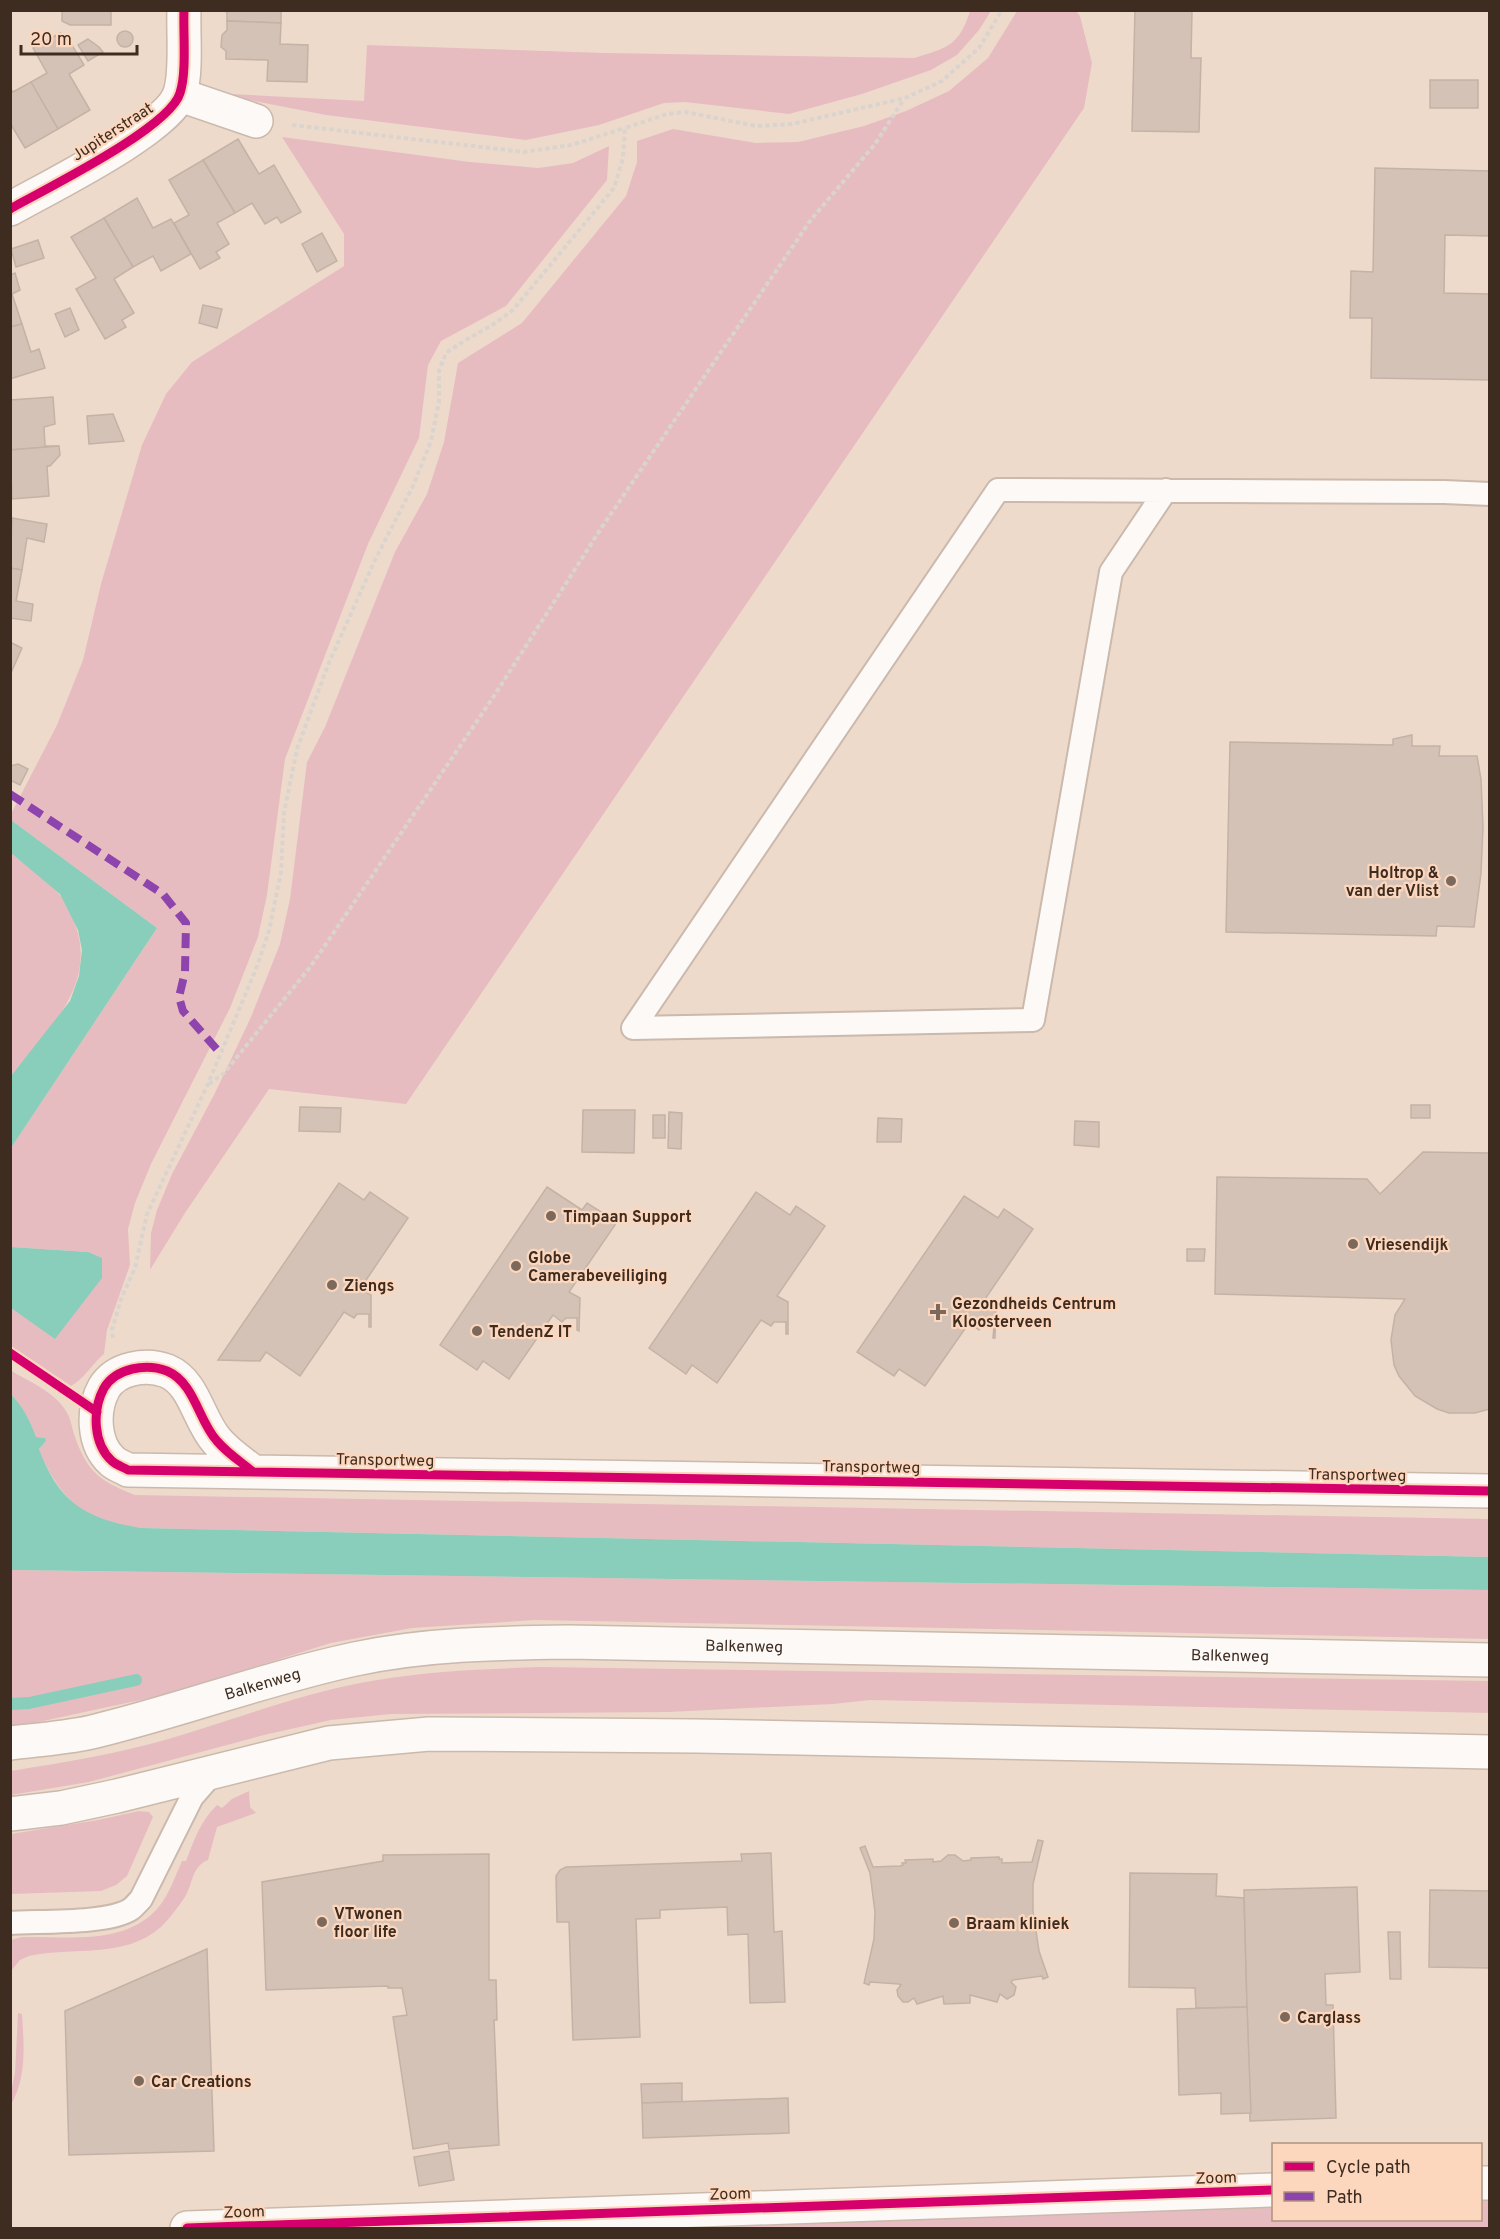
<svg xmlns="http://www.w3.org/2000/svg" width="1500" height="2239" font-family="Overpass,sans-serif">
<rect width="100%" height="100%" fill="#eedacb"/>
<g fill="#e7bcc1">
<path d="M970,11H991L979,30L957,55L931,70L862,94L789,114L685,102L664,103L599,125L526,140L326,115L213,93L364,101L367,45L604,53L914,58C947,48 959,46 970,11Z"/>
<path d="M1017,11H1076L1080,16L1092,63L1084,108L406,1104L269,1089L185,1213L150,1270L151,1233L157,1210L172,1174L215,1093L251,1017L280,944L290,899L307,762L325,727L395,552L427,494L444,442L458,363L522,323L626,196L637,162V141L673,129L756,143L798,142L864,126L906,111L949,91L988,58Z"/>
<path d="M282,137L470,162L538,168L573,163L609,146L607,180L506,306L441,341L428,365L419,438L368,544L285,759L267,895L258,937L230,1008L151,1164L135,1203L128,1229L130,1265L107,1330L104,1354C92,1364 84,1379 71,1386L11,1346V1308L55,1338L88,1252L11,1247V1148L157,928L11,820V814L57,725L83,660L101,584L142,445L166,394L192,362L344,266V234Z"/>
<path d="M11,853C25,865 48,880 60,895C66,901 70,911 73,919C101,984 47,1030 11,1076Z"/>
<path d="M10,1370C28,1381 55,1392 66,1411C71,1418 72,1429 75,1437C88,1473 100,1481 135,1495L1489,1519V1557L141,1528C130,1526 119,1525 108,1522C73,1513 51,1481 39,1449L46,1441L44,1438L36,1437C30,1421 23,1407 11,1394Z"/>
<path d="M10,1570L1489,1590L1490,1639L535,1620L412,1628L331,1643L168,1694L11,1728Z"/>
<path d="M540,1667L1489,1681L1490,1713L870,1700L833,1704L669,1712L391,1714L331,1720L264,1735L89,1782L11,1795V1771C66,1762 122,1753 175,1737C242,1717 308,1691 377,1680C430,1671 486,1669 540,1667Z"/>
<path d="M249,1791L250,1807L256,1813L217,1827L208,1860C192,1866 193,1883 185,1897C178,1907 170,1918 162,1926C125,1960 72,1946 29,1956L20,1960L11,1971V1940L22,1937C64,1936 118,1945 152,1914C167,1901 174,1879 182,1861H186C194,1841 200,1821 217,1805L222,1808L232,1799Z"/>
<path d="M139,1811L149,1812L153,1817L127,1876L116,1885L101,1891L11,1894V1834L98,1820Z"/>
<path d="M18,2013L22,2014C24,2046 27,2076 11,2105V2092L15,2073Z"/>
<path d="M1481,2183H1490L1489,2228H187L1273,2190L1274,2220H1480Z"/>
</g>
<g fill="#88ceba">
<path d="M11,820L157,928L11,1148V1076L70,1001L79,976L82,950L78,930L60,894L11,853Z"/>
<path d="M11,1247L88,1252L102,1258V1278L55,1339L11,1308Z"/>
<path d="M11,1394C23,1407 30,1420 36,1437L45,1438L46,1441L39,1449C59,1503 86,1519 141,1528L1489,1557V1590L11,1570Z"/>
</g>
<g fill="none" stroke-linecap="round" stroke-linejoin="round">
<path stroke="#88ceba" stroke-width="12" d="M10,1704L29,1703L136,1680"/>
</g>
<g fill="#d4c2b6" stroke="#c4b2a6" stroke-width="1.5">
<path d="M62,10H111V25H70L62,21Z"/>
<path d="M225,10H281V23L227,21V13Z"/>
<path d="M1135,10L1192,11L1191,58H1201L1199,132L1132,131Z"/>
<path d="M227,21L281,23L280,44L308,45L307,82L267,81L268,60L226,59V51L221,47L222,35L227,30Z"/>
<circle cx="125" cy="39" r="8"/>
<path d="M60,33L66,35L84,65L69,74L90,110L58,129L31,82L47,73L33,48Z"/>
<path d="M88,39L99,47L103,52L88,61L78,45Z"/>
<rect x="1430" y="80" width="48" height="28"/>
<path d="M31,82L58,129L25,148L10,123V88L13,92Z"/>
<path d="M238,139L259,174L274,165L301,212L281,223L277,217L265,224L252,203L235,213L203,160Z"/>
<path d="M203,160L235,213L217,223L229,244L216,252L220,258L200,269L174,223L189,215L169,180Z"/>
<path d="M1375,168L1490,171V236L1445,235L1444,293L1490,294V380L1371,378L1372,318H1350L1351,271L1373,272Z"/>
<path d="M137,198L153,228L171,219L191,254L161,271L153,256L133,267L104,218Z"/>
<path d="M104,218L133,267L114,279L134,313L122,320L126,327L105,339L76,289L96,278L71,237Z"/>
<path d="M322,233L337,261L317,272L302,244Z"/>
<path d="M38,240L44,258L16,267L11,249Z"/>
<path d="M15,273L20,290L12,294L22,324L10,327V275Z"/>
<path d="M203,305L222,309L217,328L199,323Z"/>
<path d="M70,308L79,330L65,337L55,314Z"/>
<path d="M22,324L31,352L39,349L45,368L10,379V327Z"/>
<path d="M53,397L55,424L44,427L45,446H59L10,450V400Z"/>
<path d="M113,414L124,441L89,444L87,416Z"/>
<path d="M59,446L60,455L50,466H47L49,496L12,499L10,450Z"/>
<path d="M12,518L47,524L44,542L27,538L22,570L10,568Z"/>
<path d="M10,568L22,570L16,601L33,604L31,621L10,618Z"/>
<path d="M10,642L22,648L10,675Z"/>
<path d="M1412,735V746H1440L1439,756H1477L1481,779L1483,827L1481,873L1474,927L1437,926L1436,936L1226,932L1230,742L1393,745V739Z"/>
<path d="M18,764L28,769L20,785L10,780V766Z"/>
<rect x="1411" y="1105" width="19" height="13"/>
<path d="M300,1107L341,1108L340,1132L299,1131Z"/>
<path d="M583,1110H635L634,1153L582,1152Z"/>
<path d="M669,1112L682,1113L681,1149L668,1148Z"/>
<rect x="653" y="1115" width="12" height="23"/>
<path d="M878,1118L902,1119L901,1142H877Z"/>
<path d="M1075,1121L1099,1122V1147L1074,1145Z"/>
<path d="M1423,1152L1490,1153V1409L1475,1413H1449L1437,1409L1415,1396L1399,1376L1394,1365L1391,1340L1395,1315L1405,1299L1215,1294L1217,1177L1367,1179L1380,1194Z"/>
<path d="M339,1183L364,1200L370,1192L408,1218L360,1289L371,1295V1327H369V1314H357L354,1318L344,1312L300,1376L266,1352L260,1361L218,1360Z"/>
<path d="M547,1187L582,1210L587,1203L617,1222L569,1292L580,1298L579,1331L577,1330V1318H566L562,1322L553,1315L509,1379L483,1361L477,1370L440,1345Z"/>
<path d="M756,1192L790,1215L796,1206L825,1226L777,1296L788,1302V1334H786V1322H774L771,1326L761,1320L717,1383L692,1365L686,1374L649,1348Z"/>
<path d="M964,1196L998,1218L1004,1209L1033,1229L985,1299L996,1306L995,1338H993L994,1326L982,1325L979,1330L969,1323L925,1386L899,1369L894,1376L857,1352Z"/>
<path d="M1187,1249H1205L1204,1261H1187Z"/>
<path d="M1038,1840L1043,1841L1033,1884V1911L1039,1951L1048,1977L1043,1979L1042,1976L1013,1980L1011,1982L1016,1987L1014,1995L1007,1999L1000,1994L997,2002L970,1995V2003L944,2004L943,1996L917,2004L914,1998L908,2002H903L898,1996L897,1990L901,1985L899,1984L870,1982L869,1985L864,1983L874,1939L875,1912L870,1873L860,1848L865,1846L873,1867L900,1866L903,1865L902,1863H906L905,1860L933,1859V1862L941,1861L948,1855H955L963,1861L971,1860V1858L999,1857V1859H1002V1863L1032,1862Z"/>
<path d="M771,1853L774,1932L782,1931L785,2002L750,2003L748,1934L728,1935L727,1907L660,1910V1918L636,1919L640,2037L573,2040L569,1922H557L556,1876L560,1870L566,1867L742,1861L741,1854Z"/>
<path d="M489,1854V1980H496L497,2020H494L499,2145L449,2149L448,2143L413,2149L393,2017L407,2015L402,1988H388V1986L266,1990L262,1882L383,1861V1855Z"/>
<path d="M1130,1873L1217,1874L1216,1896L1244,1898L1247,2007L1196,2008L1195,1988L1129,1987Z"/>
<path d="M1357,1887L1360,1972L1325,1974L1326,2005H1333L1336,2118L1250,2121L1244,1890Z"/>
<path d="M1430,1890L1490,1891V1968L1429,1967Z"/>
<path d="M1388,1932H1400L1401,1979H1390Z"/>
<path d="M207,1949L214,2151L69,2155L65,2011Z"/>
<path d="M1247,2007L1251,2113L1221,2114V2093L1179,2095L1177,2009Z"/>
<path d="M682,2083V2102L642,2103L641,2084Z"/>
<path d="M788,2098L789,2133L643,2138L642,2103Z"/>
<path d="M449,2151L454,2180L419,2186L414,2157Z"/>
</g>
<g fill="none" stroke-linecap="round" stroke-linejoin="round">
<g stroke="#cab9ac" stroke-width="26">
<g id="lane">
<path d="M1166,490L1111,572L1033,1020L633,1028L998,490L1444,492L1490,494"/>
<path d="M10,1923C39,1921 109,1924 131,1909C134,1907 138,1902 141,1899L192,1797L213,1773"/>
</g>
</g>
<g stroke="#cab9ac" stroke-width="36">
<g id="street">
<path d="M180,95L256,121"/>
<path d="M10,209C45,189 170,128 180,93C187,72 183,33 184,10"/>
<path d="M252,1471C241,1462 227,1453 217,1441C198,1420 195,1383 167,1371C146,1363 116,1368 104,1388C92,1410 93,1444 112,1461C116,1465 123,1467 128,1470L1490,1491"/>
<path d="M1480,2183H1490"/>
<path d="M187,2228L1274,2190"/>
</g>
</g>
<g stroke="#cab9ac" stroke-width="36">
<g id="primary">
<path id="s1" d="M10,1743C37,1740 65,1738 92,1732C180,1711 266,1678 355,1659C425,1644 496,1643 568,1642L1490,1660"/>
<path d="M10,1814L61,1808L117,1796L329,1743L429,1734L696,1736L1490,1752"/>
</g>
</g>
<g stroke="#dad4cf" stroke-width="4" stroke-dasharray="4.5 3" stroke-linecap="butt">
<path d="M292,125L524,152L571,145L625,128"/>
<path d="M209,1084L224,1073L311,966L494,696L600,530L810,221L875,144L904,99"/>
<path d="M113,1338L112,1330L121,1299L135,1268L147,1214L207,1086L256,969L269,931L281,872L284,813L297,749L328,665L375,560L413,486L431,441L439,402V371L446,353L464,341L494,324L513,310L614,188L623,158L625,128L667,114L685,112L756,126L792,124L905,98L942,81L979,48L1002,10"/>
</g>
<use href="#lane" stroke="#fcf9f7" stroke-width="22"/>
<use href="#street" stroke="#fcf9f7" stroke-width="33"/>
<use href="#primary" stroke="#fcf9f7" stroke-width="33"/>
<path stroke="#8e44ad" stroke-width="8" stroke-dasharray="15 8" stroke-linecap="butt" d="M10,794L163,894L186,923L185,972L179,997L183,1011L220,1053"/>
<g stroke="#fcd7bd" stroke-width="13">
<g id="cycleway">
<path d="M10,209C45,189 170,128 180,93C187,72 183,33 184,10"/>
<path d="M10,1353L97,1412"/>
<path d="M252,1471C241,1462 227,1453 217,1441C198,1420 195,1383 167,1371C146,1363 116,1368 104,1388C92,1410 93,1444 112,1461C116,1465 123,1467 128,1470L1490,1491"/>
<path d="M187,2228L1274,2190"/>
</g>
</g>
<use href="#cycleway" stroke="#d6006c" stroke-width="9"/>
</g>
<g fill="#7c695c" stroke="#fcd7bd" stroke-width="2">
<circle cx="1451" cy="881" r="6"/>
<circle cx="551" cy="1216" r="6"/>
<circle cx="1353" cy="1244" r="6"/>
<circle cx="516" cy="1266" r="6"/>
<circle cx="332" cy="1285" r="6"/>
<path d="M935 1303h6v6h6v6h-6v6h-6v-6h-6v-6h6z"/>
<circle cx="477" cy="1331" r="6"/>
<circle cx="322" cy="1922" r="6"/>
<circle cx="954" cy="1923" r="6"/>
<circle cx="1285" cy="2017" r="6"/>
<circle cx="139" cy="2081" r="6"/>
</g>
<g text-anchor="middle" stroke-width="4.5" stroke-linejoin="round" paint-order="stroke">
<g font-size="16" fill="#3e2c20" stroke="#fcd7bd">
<text transform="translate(112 131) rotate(-33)" y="6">Jupiterstraat</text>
<text transform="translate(385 1459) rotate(1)" y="6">Transportweg</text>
<text transform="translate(871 1466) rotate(1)" y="6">Transportweg</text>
<text transform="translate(1357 1474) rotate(1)" y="6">Transportweg</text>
<text dy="6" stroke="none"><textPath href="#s1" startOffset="746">Balkenweg</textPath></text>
<text dy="6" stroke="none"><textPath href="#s1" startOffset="1232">Balkenweg</textPath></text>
<text dy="6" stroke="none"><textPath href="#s1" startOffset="260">Balkenweg</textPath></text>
<text transform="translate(1216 2177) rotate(-2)" y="6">Zoom</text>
<text transform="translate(730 2193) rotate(-2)" y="6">Zoom</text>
<text transform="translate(244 2211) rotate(-2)" y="6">Zoom</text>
</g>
<g font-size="16" font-weight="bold" fill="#3e2c20" stroke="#fcd7bd" text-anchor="start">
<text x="1439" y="878" text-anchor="end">Holtrop &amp;<tspan x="1439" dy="18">van der Vlist</tspan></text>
<text x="563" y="1222">Timpaan Support</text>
<text x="1365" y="1250">Vriesendijk</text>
<text x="528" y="1263">Globe<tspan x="528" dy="18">Camerabeveiliging</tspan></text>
<text x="344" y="1291">Ziengs</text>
<text x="952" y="1309">Gezondheids Centrum<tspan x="952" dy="18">Kloosterveen</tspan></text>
<text x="489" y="1337">TendenZ IT</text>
<text x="334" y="1919">VTwonen<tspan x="334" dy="18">floor life</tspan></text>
<text x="966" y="1929">Braam kliniek</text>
<text x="1297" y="2023">Carglass</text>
<text x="151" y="2087">Car Creations</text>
</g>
</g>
<rect width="1500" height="2239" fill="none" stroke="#3e2c20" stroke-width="24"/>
<rect x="1272" y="2143" width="210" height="78" fill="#fcd7bd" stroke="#b0937e" stroke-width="1.5"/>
<rect x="1284" y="2162" width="30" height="9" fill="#d6006c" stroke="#b0937e" stroke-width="1.5"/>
<text x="1326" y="2173" font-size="18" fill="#3e2c20">Cycle path</text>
<rect x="1284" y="2192" width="30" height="9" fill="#8e44ad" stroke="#b0937e" stroke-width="1.5"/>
<text x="1326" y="2203" font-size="18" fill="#3e2c20">Path</text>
<path d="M21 45v9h116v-9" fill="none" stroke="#3e2c20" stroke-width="3"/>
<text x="30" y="45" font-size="18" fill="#3e2c20" stroke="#fcd7bd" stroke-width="4.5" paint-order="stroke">20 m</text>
</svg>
